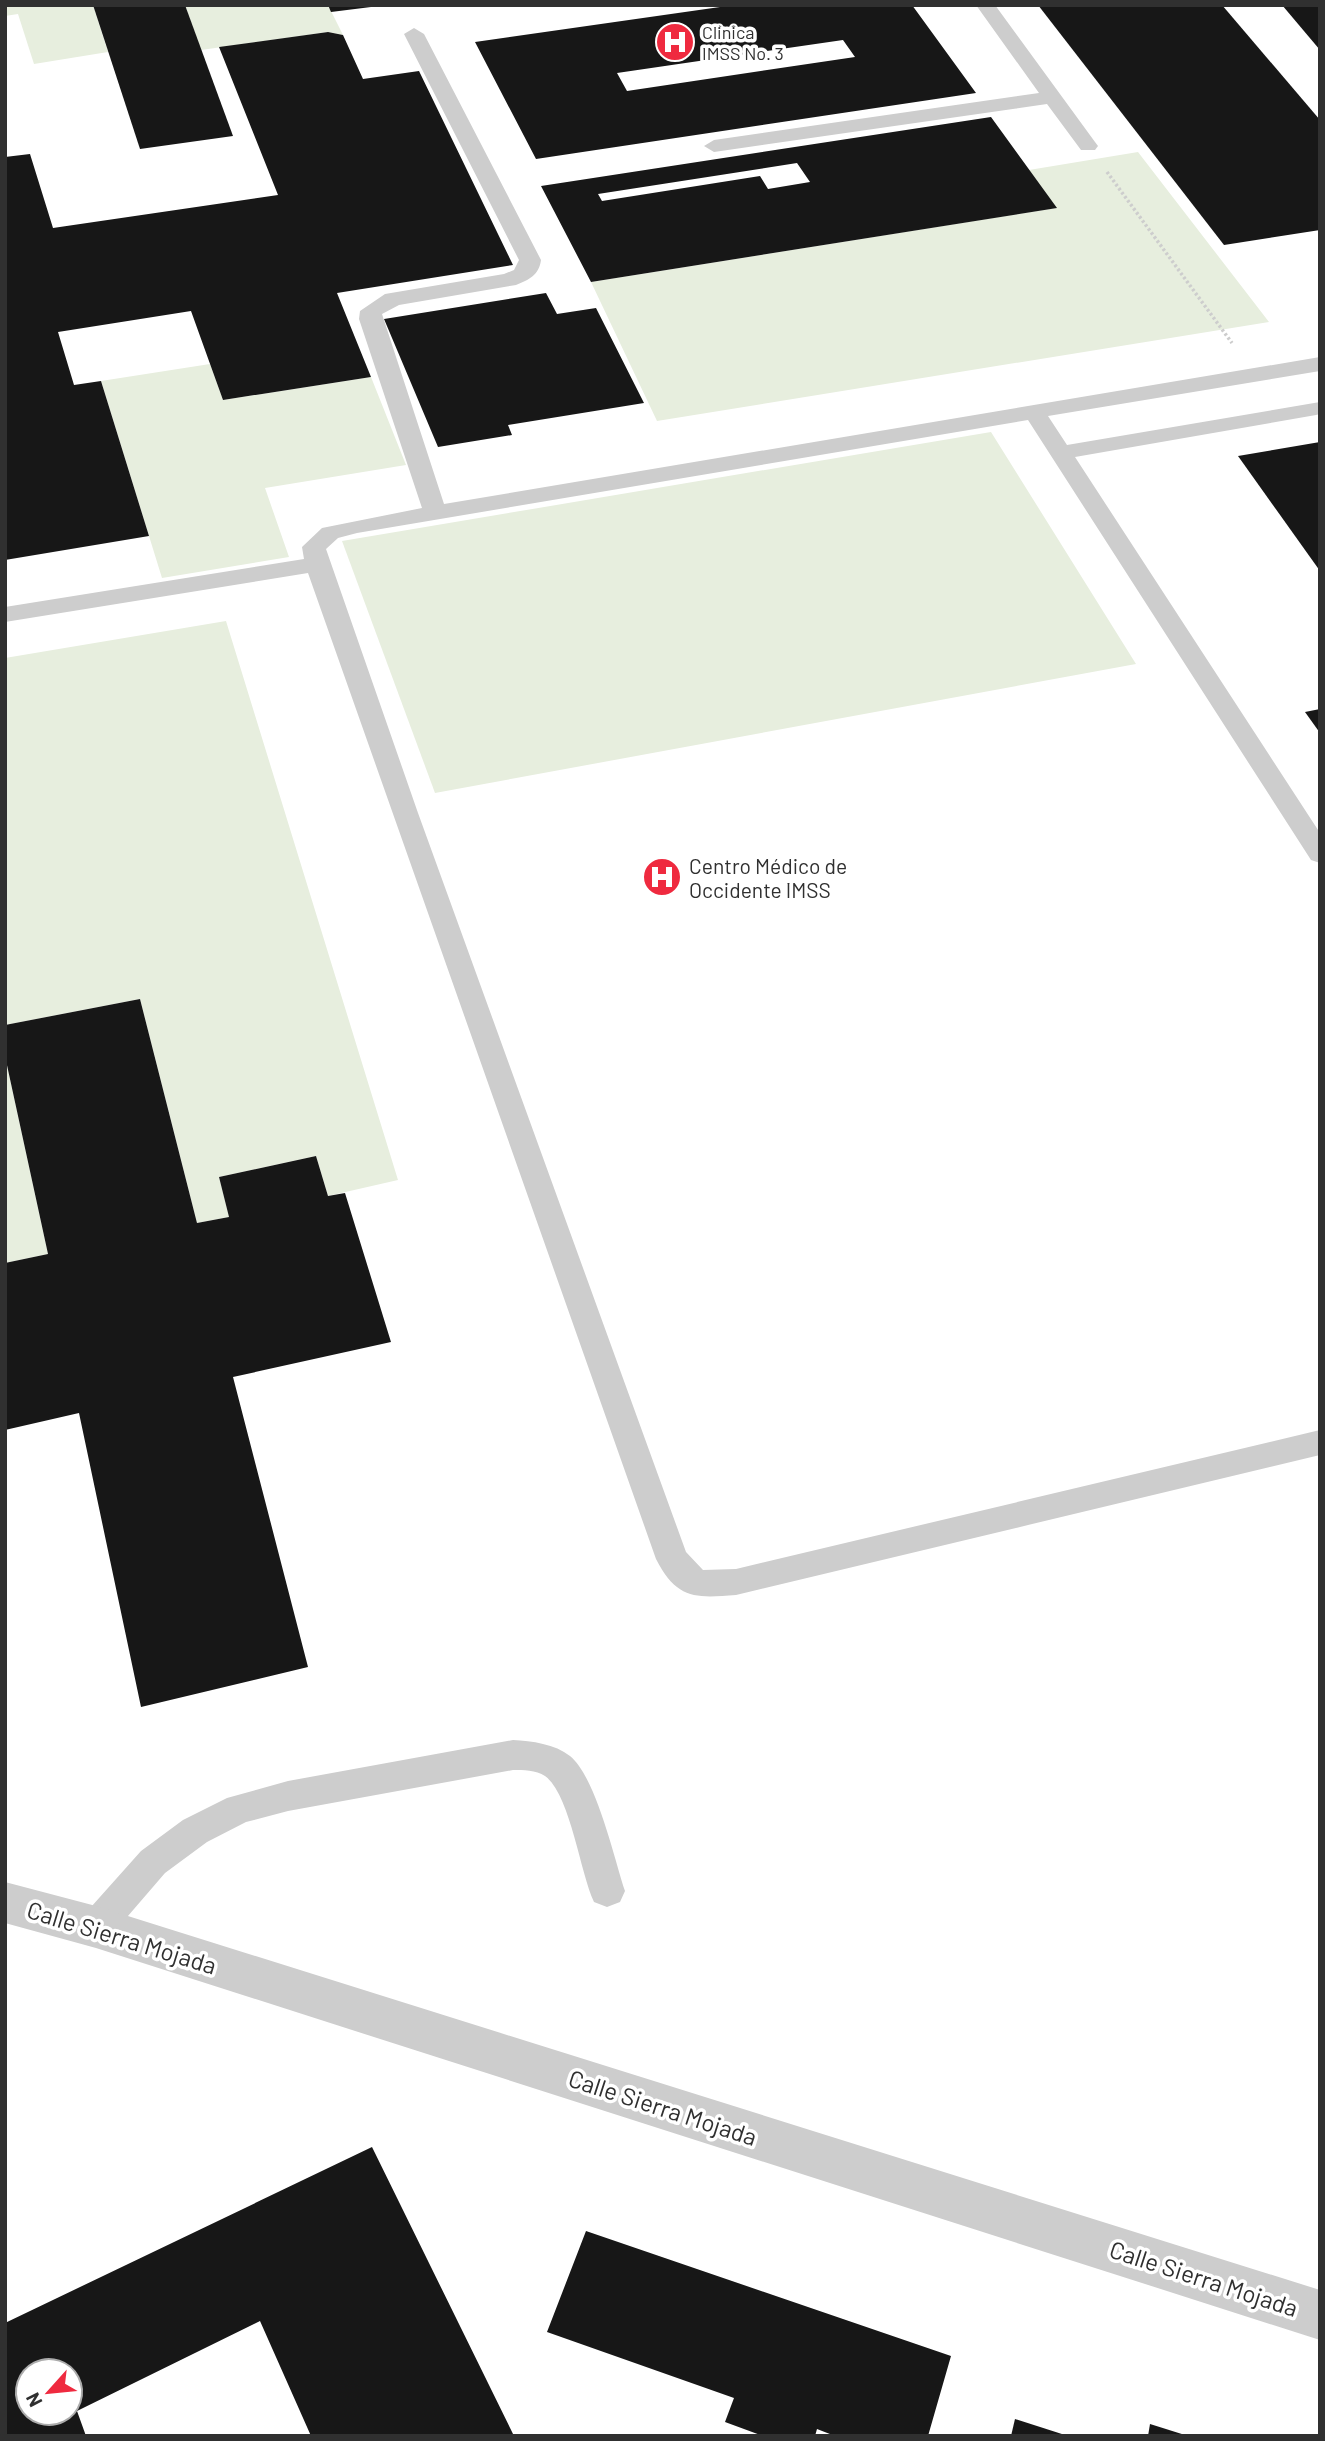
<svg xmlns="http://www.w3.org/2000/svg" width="1325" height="2441" font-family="Barlow,sans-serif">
<rect width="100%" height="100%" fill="#fff"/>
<g fill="#e7eede">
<path d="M5 5H93L108 52 34 64 18 14 5 16Z"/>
<path d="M185 5H328L343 35 328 32 201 50Z"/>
<path d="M1138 152 1269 322 657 421 591 282 1056 208 1029 170Z"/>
<path d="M210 364 223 400 371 377 406 465 265 488 289 557 162 578 101 381Z"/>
<path d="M991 432 1136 664 435 793 342 541Z"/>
<path d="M226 621 398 1180 328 1196 316 1156 219 1177 229 1217 197 1223 140 999 5 1025V658Z"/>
<path d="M5 1056 48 1254 5 1263Z"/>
</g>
<g fill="#171717" fill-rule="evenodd">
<path d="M93 5H185L233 136 140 149Z"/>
<path d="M328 5H371V7L331 12Z"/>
<path d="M734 5H912L976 93 536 159 475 42ZM843 40 855 57 627 91 617 73Z"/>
<path d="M1038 5H1222L1320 120V230L1224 245Z"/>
<path d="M1282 5H1320V50Z"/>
<path d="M328 32 343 35 363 79 419 71 513 265 337 293 371 377 223 400 191 311 58 332 74 385 101 381 149 536 5 560V157L30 154 53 228 278 195 219 47Z"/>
<path d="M991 117 1057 208 591 282 541 186ZM797 163 810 182 768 189 760 176 602 201 598 194Z"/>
<path d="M546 293 557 314 596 308 644 403 508 425 512 435 438 447 384 319Z"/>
<path d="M1320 442V571L1238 456Z"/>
<path d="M1320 709V733L1305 712Z"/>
<path d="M140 999 197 1223 229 1217 219 1177 316 1156 328 1196 345 1193 391 1342 233 1377 308 1667 141 1707 79 1413 5 1430V1263L48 1254 5 1056V1025Z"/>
<path d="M372 2147 514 2436H311L260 2321 77 2411 86 2436H5V2323ZM28 2371H70V2413H28Z"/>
<path d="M586 2231 951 2356 928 2436H835L817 2429 815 2436H763L725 2422 734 2398 547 2332Z"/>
<path d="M1015 2419 1065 2435V2436H1011Z"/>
<path d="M1150 2424 1185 2435V2436H1148Z"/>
</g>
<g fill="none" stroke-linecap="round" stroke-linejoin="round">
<path stroke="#cdcdcd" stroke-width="3.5" stroke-dasharray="2.5 2.5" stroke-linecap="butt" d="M1107 172 1232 343"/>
<g fill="#cdcdcd" fill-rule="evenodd">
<path d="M976 5H995L1095 142 1098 146 1095 150H1081L1047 104 714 152 704 146 714 140 1039 93Z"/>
<path d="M414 28 424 34 541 260C539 275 529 280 516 285L399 305 382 314 444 504 1320 357V371L1048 416 1067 445 1320 402V414L1316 415 1075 457 1320 833V863L1311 860 1028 420 357 533 338 538 326 549 418 813 686 1552 703 1570 736 1569 1320 1430V1455L736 1595C696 1598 677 1600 656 1559L308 573 5 622V607L304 559 302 547 322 528 422 508 359 319 360 311 385 294 504 274 514 270 519 260 404 34Z"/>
<path d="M513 1740C532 1741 555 1744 570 1756 596 1777 614 1858 625 1891L620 1902 607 1907 594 1902C580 1872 570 1794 545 1776 536 1770 523 1770 513 1770L288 1811 246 1822 207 1842 165 1873 109 1938 96 1943 83 1938 78 1927 83 1916 141 1851 183 1820 227 1798 288 1781Z"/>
</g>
<path fill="#cdcdcd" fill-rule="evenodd" d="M5 1882 96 1906 1320 2290V2340L96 1948 5 1923Z"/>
</g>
<defs>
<symbol id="hospital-disc" viewBox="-11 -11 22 22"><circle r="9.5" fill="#ef2a3f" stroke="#fff"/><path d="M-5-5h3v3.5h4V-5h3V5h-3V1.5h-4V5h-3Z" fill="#fff"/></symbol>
</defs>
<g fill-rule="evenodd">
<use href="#hospital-disc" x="653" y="20" width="44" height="44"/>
<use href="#hospital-disc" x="640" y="855" width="44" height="44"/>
</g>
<g text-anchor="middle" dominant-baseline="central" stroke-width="7" stroke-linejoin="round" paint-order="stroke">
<g font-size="18" fill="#303030" stroke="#fff" text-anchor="start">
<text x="702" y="32">Clinica<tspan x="702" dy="21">IMSS No. 3</tspan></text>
</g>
<g font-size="21" fill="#303030" stroke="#fff" text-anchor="start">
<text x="689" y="865">Centro Médico de<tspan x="689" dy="24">Occidente IMSS</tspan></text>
</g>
<g font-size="24" fill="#303030" stroke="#fff">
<text transform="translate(122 1937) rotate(17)">Calle Sierra Mojada</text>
<text transform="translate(663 2107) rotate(18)">Calle Sierra Mojada</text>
<text transform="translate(1204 2278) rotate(18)">Calle Sierra Mojada</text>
</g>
</g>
<rect width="1325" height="2441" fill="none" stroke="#303030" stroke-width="14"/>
<g transform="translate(49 2392) rotate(243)"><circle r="33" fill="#ffffff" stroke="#acacac" stroke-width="2"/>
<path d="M0-5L12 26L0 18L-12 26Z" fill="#ef2a3f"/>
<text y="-10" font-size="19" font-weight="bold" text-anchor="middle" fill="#303030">N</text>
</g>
</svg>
